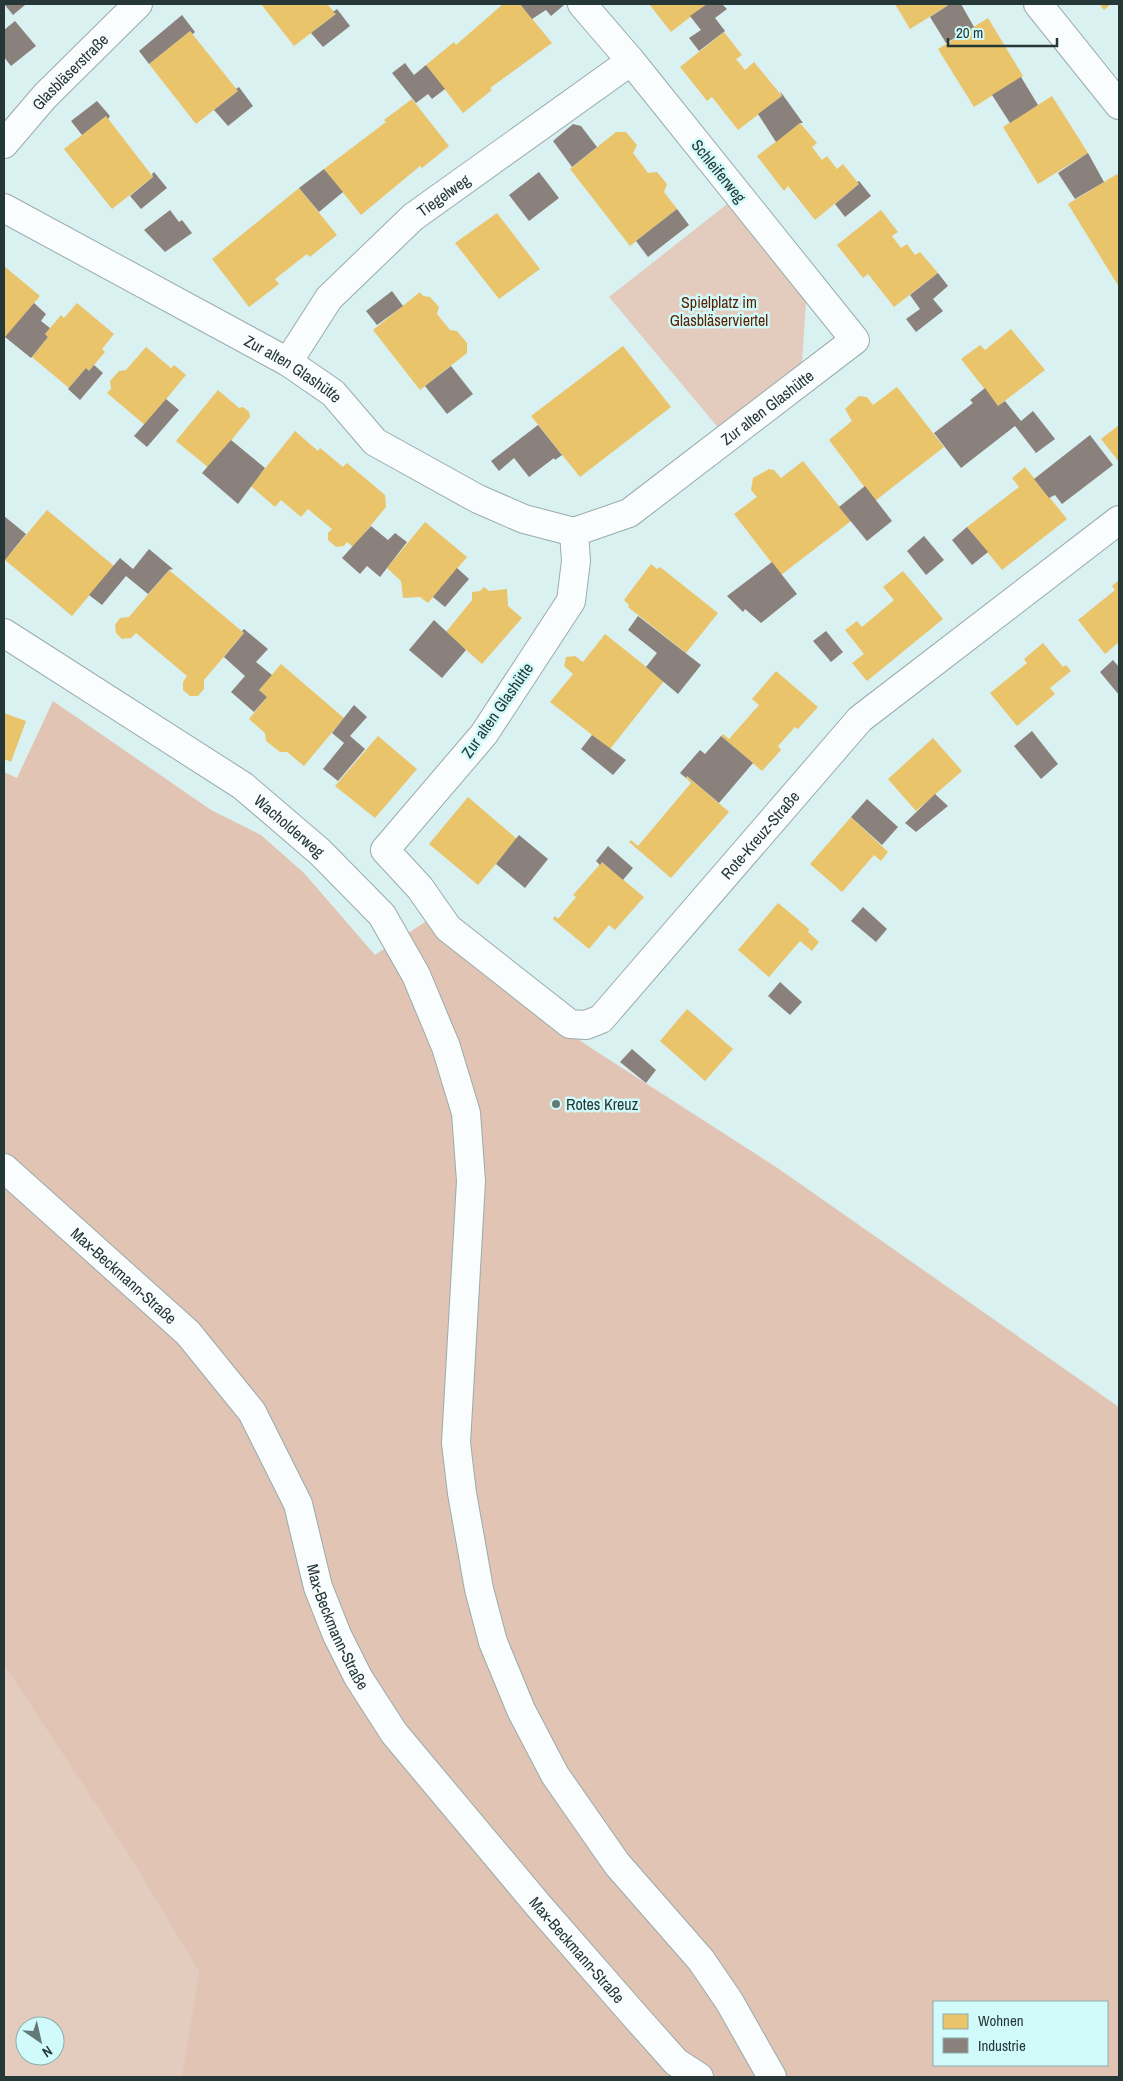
<svg xmlns="http://www.w3.org/2000/svg" width="1123" height="2081" font-family="'Archivo Narrow',sans-serif">
<rect width="100%" height="100%" fill="#daf1f1"/>
<g fill="#e3ccbe" fill-rule="evenodd">
<path d="M731 201 806 301 802 363 720 430 609 297Z"/>
<path d="M4 1666 127 1852 199 1972 183 2077H4ZM25 2026H55V2056H25Z"/>
</g>
<path fill="#e1c4b3" fill-rule="evenodd" d="M53 701 211 810 261 835 304 873 375 955 431 918 479 971 591 1048 779 1169 1119 1407V2077H182L199 1972 127 1852 4 1666V772L17 778ZM934 2002H1107V2065H934Z"/>
<g fill="#e9c46a">
<path d="M261 4H327L336 14 294 46Z"/>
<path d="M503 4H520L552 43 490 88 492 90 463 113 426 65 454 42 456 45Z"/>
<path d="M649 4H707L671 32Z"/>
<path d="M895 4H950L910 29Z"/>
<path d="M1099 4H1111L1104 10Z"/>
<path d="M988 18 1023 76 974 107 938 49Z"/>
<path d="M190 31 238 91 196 124 149 64Z"/>
<path d="M724 32 742 55 736 59 745 70 754 62 782 96 738 130 712 97 707 101 680 67Z"/>
<path d="M1052 96 1088 153 1038 184 1003 127Z"/>
<path d="M412 99 449 146 422 168 420 166 361 215 324 169 386 122 384 120Z"/>
<path d="M106 116 153 177 112 209 64 149Z"/>
<path d="M800 123 817 143 812 147 822 160 827 156 837 169 843 164 859 184 815 220 788 186 784 191 757 156Z"/>
<path d="M616 132H626L637 145 633 153 648 173 657 172 667 184 664 192 677 209 630 246 570 169Z"/>
<path d="M1117 174 1119 178V287L1068 204Z"/>
<path d="M299 188 337 235 310 257 307 254 275 279 279 284 249 307 212 259Z"/>
<path d="M881 210 898 232 892 236 901 248 907 244 915 255 920 252 938 273 894 307 868 274 863 278 837 245Z"/>
<path d="M497 213 540 269 499 299 455 243Z"/>
<path d="M4 266 40 296 4 339Z"/>
<path d="M420 292 423 296 430 297 439 307 437 314 450 330 457 331 467 343V353L420 390 373 330Z"/>
<path d="M77 303 114 334 102 349 105 352 94 365 89 371 86 368 69 388 32 357 48 337 45 334 61 315 64 318Z"/>
<path d="M1011 329 1045 370 998 406 961 359 980 345 985 350Z"/>
<path d="M623 346 671 407 580 477 531 416Z"/>
<path d="M146 347 171 368 174 365 186 375 145 425 107 393 111 389 110 381 119 371 126 370Z"/>
<path d="M897 387 944 447 875 501 829 440 852 421 845 409 859 396 867 397 873 405Z"/>
<path d="M218 390 239 408 243 407 249 412 250 417 209 468 176 441Z"/>
<path d="M1119 425V462L1101 439Z"/>
<path d="M295 431 318 451 320 448 343 467 347 463 385 495 386 507 353 547 347 542 344 546 336 547 328 540V533L332 529 308 509 301 517 281 500 275 507 251 486Z"/>
<path d="M803 461 851 521 781 575 734 514 757 497 751 490 753 478 769 469 774 470 781 478Z"/>
<path d="M1025 467 1067 519 1002 570 967 527 1019 487 1012 478Z"/>
<path d="M47 510 114 566 72 616 5 560Z"/>
<path d="M425 522 467 557 428 603 420 597 403 598 401 581 387 568Z"/>
<path d="M651 564 657 569 660 567 718 613 686 653 628 607 629 605 624 600Z"/>
<path d="M169 570 244 633 204 680V689L198 696H190L183 690V682L187 676 136 633 131 638 122 639 116 633 115 625 120 618 129 617Z"/>
<path d="M903 571 943 619 867 681 852 663 864 654 845 630 857 621 862 627 894 600 883 587Z"/>
<path d="M1119 580V642L1105 654 1078 620 1115 590 1112 586Z"/>
<path d="M484 587 489 591 507 589 508 606 522 618 482 664 446 632 472 600V592L480 591Z"/>
<path d="M605 634 664 681 610 749 550 702 573 674 564 666 566 657 575 656 583 662Z"/>
<path d="M1043 643 1063 667 1066 665 1071 671 1050 688 1055 694 1017 726 990 693 1027 663 1024 659Z"/>
<path d="M281 664 344 718 304 766 287 752H280L266 741 265 733 249 719 267 697 259 690Z"/>
<path d="M776 671 818 707 798 729 795 727 778 746 781 750 762 771 721 736 723 734 729 739 759 705 752 699Z"/>
<path d="M4 713 26 721 11 762 4 759Z"/>
<path d="M378 736 417 769 375 818 335 786Z"/>
<path d="M933 738 962 771 916 811 888 779Z"/>
<path d="M687 776 729 812 671 878 629 842 631 840 638 846 691 783 686 778Z"/>
<path d="M468 797 517 839 478 885 429 844Z"/>
<path d="M851 817 888 852 881 861 874 855 842 892 810 864Z"/>
<path d="M602 862 644 897 615 930 609 925 589 949 553 919 555 916 558 919 576 897 573 895Z"/>
<path d="M778 903 809 929 808 932 819 942 812 951 800 941 769 977 738 950Z"/>
<path d="M687 1009 733 1049 705 1081 660 1041Z"/>
</g>
<g fill="#8a817c">
<path d="M4 4H24L25 5 13 15Z"/>
<path d="M520 4H563L564 5 551 16 546 10 532 19Z"/>
<path d="M707 4H722L727 9 715 18 725 31 699 51 689 38 701 30 690 16Z"/>
<path d="M950 4H961L974 27 946 43 930 17Z"/>
<path d="M337 9 350 26 323 47 311 33 336 14 333 12Z"/>
<path d="M182 15 195 32 193 34 190 31 149 64 139 51Z"/>
<path d="M15 21 36 46 11 66 4 57V30Z"/>
<path d="M405 63 414 75 426 65 445 89 432 99 428 94 416 103 392 73Z"/>
<path d="M1021 77 1038 105 1010 123 992 95Z"/>
<path d="M239 87 253 106 228 126 214 110 238 91 236 89Z"/>
<path d="M780 91 803 123H800L776 142 758 114 782 96Z"/>
<path d="M97 101 110 116 108 119 106 116 82 135 71 121Z"/>
<path d="M573 124 581 126 597 147 572 167 553 141Z"/>
<path d="M1088 153 1104 182 1075 199 1058 173Z"/>
<path d="M324 169 343 192 319 212 299 188Z"/>
<path d="M154 172 167 188 141 209 130 196 153 177 152 174Z"/>
<path d="M539 172 559 198 529 221 509 195Z"/>
<path d="M859 181 871 196 845 217 835 204 859 184 857 182Z"/>
<path d="M677 209 689 225 648 257 636 241Z"/>
<path d="M170 210 179 222 182 220 192 233 165 252 144 230Z"/>
<path d="M938 273 948 286 933 299 943 311 916 332 906 319 920 309 910 295Z"/>
<path d="M392 291 403 306 377 325 366 311Z"/>
<path d="M34 303 46 314 41 321 50 328 45 334 48 337 31 358 5 337Z"/>
<path d="M94 365 103 373 80 400 68 389 86 368 89 371Z"/>
<path d="M451 366 473 394 447 414 425 386Z"/>
<path d="M985 388 998 406 1005 401 1021 421 1033 411 1055 439 1036 453 1015 426 961 468 934 433 973 403 970 400Z"/>
<path d="M166 399 179 410 147 447 134 436Z"/>
<path d="M538 425 562 455 555 460 554 458 529 477 514 458 499 471 491 461Z"/>
<path d="M1090 435 1113 465 1062 504 1055 495 1049 498 1034 479Z"/>
<path d="M231 440 265 468 238 504 202 473Z"/>
<path d="M865 486 892 521 867 541 839 507Z"/>
<path d="M4 516 26 534 5 560 4 559Z"/>
<path d="M371 526 388 540 395 533 407 542 380 577 367 566 360 574 342 558Z"/>
<path d="M967 527 988 552 972 565 952 540Z"/>
<path d="M924 536 944 560 926 575 907 551Z"/>
<path d="M149 549 173 569 169 570 148 594 126 576 102 605 89 595 120 558 133 569Z"/>
<path d="M772 562 797 594 761 623 745 609 743 612 727 596Z"/>
<path d="M457 568 469 579 445 607 433 597Z"/>
<path d="M638 616 701 665 678 694 646 667 657 653 628 630Z"/>
<path d="M434 620 466 650 442 678 409 650Z"/>
<path d="M244 629 268 649 256 662 272 675 259 690 267 697 254 712 231 692 245 676 224 657 244 633 242 631Z"/>
<path d="M826 631 843 652 831 662 813 641Z"/>
<path d="M1113 660 1119 667V695L1100 672Z"/>
<path d="M354 705 367 717 350 736 365 749 338 781 323 769 344 743 332 733Z"/>
<path d="M1032 731 1058 764 1041 779 1014 746Z"/>
<path d="M592 735 626 760 613 775 581 749Z"/>
<path d="M721 736 753 763 719 803 687 776 686 778 680 773 700 750 705 754Z"/>
<path d="M935 794 948 806 916 832 905 823Z"/>
<path d="M867 799 898 827 882 845 851 817Z"/>
<path d="M519 835 548 859 525 888 496 864Z"/>
<path d="M608 846 633 868 623 880 602 862 600 865 596 861Z"/>
<path d="M863 907 887 929 876 942 851 921Z"/>
<path d="M780 982 802 1002 790 1015 768 996Z"/>
<path d="M632 1049 656 1070 646 1083 620 1062Z"/>
</g>
<g fill="none" stroke-linecap="round" stroke-linejoin="round">
<defs>
<g id="street">
<path d="M1038 4 1119 105"/>
<path id="s1" d="M4 144 45 96 138 4"/>
<path id="s2" d="M4 208 288 362 333 393 375 442 478 499 524 519 574 532 629 513 855 340 631 61 582 4"/>
<path id="s3" d="M288 362 329 298 413 217 631 61"/>
<path id="s4" d="M574 532 576 561 571 601 484 734 385 850 420 888 448 928 570 1024 586 1025 601 1019 860 719 1119 520"/>
<path id="s5" d="M4 1168 188 1333 252 1412 298 1504 318 1587 337 1635 358 1677 394 1733 538 1905 635 2016 676 2062 699 2077"/>
</g>
<g id="secondary">
<path id="s6" d="M4 633 243 786 320 852 382 915 416 975 446 1047 466 1113 471 1181 456 1443 462 1493 479 1589 493 1642 521 1710 555 1775 617 1864 701 1960 729 2001 772 2077"/>
</g>
</defs>
<use href="#street" stroke="#9aabab" stroke-width="30"/>
<use href="#secondary" stroke="#9aabab" stroke-width="30"/>
<use href="#street" stroke="#f9fdfd" stroke-width="28"/>
<use href="#secondary" stroke="#f9fdfd" stroke-width="28"/>
</g>
<circle fill="#657878" stroke="#d0fbfa" stroke-width="2" cx="556" cy="1104" r="5"/>
<g text-anchor="middle" dominant-baseline="central" stroke-width="5" stroke-linejoin="round" paint-order="stroke">
<g font-size="16" fill="#263737" stroke="#d0fbfa">
<text stroke="none"><textPath href="#s1" startOffset="98">Glasbläserstraße</textPath></text>
<text transform="translate(719 171) rotate(51)">Schleiferweg</text>
<text stroke="none"><textPath href="#s3" startOffset="230">Tiegelweg</textPath></text>
<text stroke="none"><textPath href="#s2" startOffset="331">Zur alten Glashütte</textPath></text>
<text stroke="none"><textPath href="#s2" startOffset="894">Zur alten Glashütte</textPath></text>
<text transform="translate(497 710) rotate(-55)">Zur alten Glashütte</text>
<text stroke="none"><textPath href="#s6" startOffset="345">Wacholderweg</textPath></text>
<text stroke="none"><textPath href="#s4" startOffset="912">Rote-Kreuz-Straße</textPath></text>
<text stroke="none"><textPath href="#s5" startOffset="161">Max-Beckmann-Straße</textPath></text>
<text stroke="none"><textPath href="#s5" startOffset="581">Max-Beckmann-Straße</textPath></text>
<text stroke="none"><textPath href="#s5" startOffset="986">Max-Beckmann-Straße</textPath></text>
</g>
<g font-size="16" fill="#5e1f00" stroke="#d0fbfa">
<text x="719" y="302">Spielplatz im<tspan x="719" dy="18">Glasbläserviertel</tspan></text>
</g>
<g font-size="16" fill="#263737" stroke="#d0fbfa" text-anchor="start">
<text x="566" y="1104">Rotes Kreuz</text>
</g>
</g>
<rect width="1123" height="2081" fill="none" stroke="#263737" stroke-width="10"/>
<rect x="933" y="2001" width="175" height="65" fill="#d0fbfa" stroke="#8cadac"/>
<rect x="943" y="2014" width="25" height="15" fill="#e9c46a" stroke="#8cadac"/>
<text x="978" y="2026" font-size="15" fill="#263737">Wohnen</text>
<rect x="943" y="2038" width="25" height="15" fill="#8a817c" stroke="#8cadac"/>
<text x="978" y="2051" font-size="15" fill="#263737">Industrie</text>
<g transform="translate(40 2041) rotate(146)"><circle r="24" fill="#d0fbfa" stroke="#8cadac"/>
<path d="M0-4L9 19L0 12L-9 19Z" fill="#657878"/>
<text y="-8" font-size="14" font-weight="bold" text-anchor="middle" fill="#263737">N</text>
</g>
<path d="M948 38v8h109v-8" fill="none" stroke="#263737" stroke-width="2.5"/>
<text x="956" y="38" font-size="15" fill="#263737" stroke="#d0fbfa" stroke-width="4" paint-order="stroke">20 m</text>
</svg>
